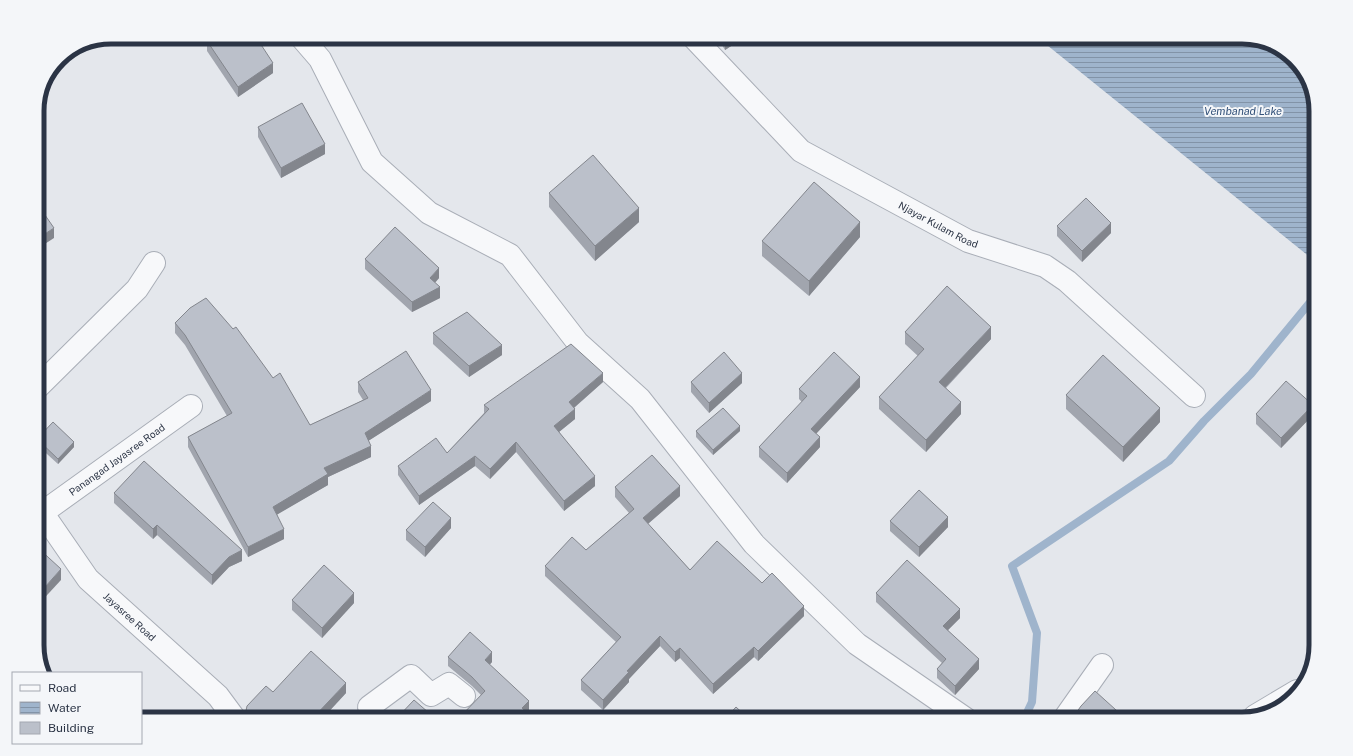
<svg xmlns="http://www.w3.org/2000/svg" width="1353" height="756" font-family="'Public Sans',sans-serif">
<defs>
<pattern id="water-rules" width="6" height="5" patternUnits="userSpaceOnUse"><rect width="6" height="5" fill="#9fb4cc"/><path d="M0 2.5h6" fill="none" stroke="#8293a7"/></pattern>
</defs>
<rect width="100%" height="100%" fill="#e4e7ec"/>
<path fill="url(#water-rules)" d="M1037 37H1242L1279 47 1306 74 1316 106V262Z"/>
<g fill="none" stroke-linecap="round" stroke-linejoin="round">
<path stroke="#9fb4cc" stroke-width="8" d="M1024 719 1032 702 1037 633 1012 566 1169 461 1204 421 1251 374 1316 295"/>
<defs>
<g id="street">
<path d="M301 37 320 59 372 162 429 213 510 255 578 343 640 399 754 544 857 644 966 719"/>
<path id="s1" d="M693 37 801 151 968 241 1045 266 1067 281 1194 396"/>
<path d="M37 388 137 289 154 263"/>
<path id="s2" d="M37 505 88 579 218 696 235 719"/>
<path id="s3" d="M42 513 191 406"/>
<path d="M1255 716 1297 691"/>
<path d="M374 719 375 718 369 707 411 676 431 695 449 684 464 696"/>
<path d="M1064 719 1102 665"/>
</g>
</defs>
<use href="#street" stroke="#a9aeb7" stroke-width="24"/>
<use href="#street" stroke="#f7f8fa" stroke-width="22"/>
</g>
<g fill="#a1a5ae">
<path d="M717 37H745L725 50Z"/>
<path d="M207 41 273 73 238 97 207 51Z"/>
<path d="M258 127 325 154 281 178 258 137Z"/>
<path d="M549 193 639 222 595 261 549 207Z"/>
<path d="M1057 226 1111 233 1082 262 1057 236Z"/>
<path d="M860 237 809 296 762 256V241Z"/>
<path d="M365 259 439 278 435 283 440 298 412 312 365 269Z"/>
<path d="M175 323 273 378 310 425 363 400 358 392V382L431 401 368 441 371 457 328 477V485L277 514 284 539 248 557 188 447V437L227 416 185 345 175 333Z"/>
<path d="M905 332 991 339 946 388 961 414 926 452 879 409V397L918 356 905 344Z"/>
<path d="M433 333 502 355 469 377 433 344Z"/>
<path d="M603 382 574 408 575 419 559 432 595 486 564 511 516 452 490 479 475 466 419 505 398 475V466L447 453 484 413V405Z"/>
<path d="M691 382 742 383 709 413 691 392Z"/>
<path d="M860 387 816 434 820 447 787 483 759 457V447L802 402 799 399V389Z"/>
<path d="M1066 395 1160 422 1123 462 1066 409Z"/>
<path d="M1256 414 1313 415 1281 448 1256 424Z"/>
<path d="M696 431H740L713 455 696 437Z"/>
<path d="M37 439 74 447 58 464 37 445Z"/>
<path d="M615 487 680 496 648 524 690 570 762 583 804 616 758 661 754 657 713 694 680 658 675 662 660 646 629 679V682L603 710 581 690V680L616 642 545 576V566L586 550 629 513 615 497Z"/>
<path d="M114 493 242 561 229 567 212 585 157 535 153 539 114 503Z"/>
<path d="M890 521 948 527 919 557 890 531Z"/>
<path d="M451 528 425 557 406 540V530Z"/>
<path d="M876 593 960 618 948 630 979 669 955 695 937 678V669L942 663 876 602Z"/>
<path d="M292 600 354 603 322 638 292 610Z"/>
<path d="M448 657 492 662 489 665 529 710 481 695 472 686 448 666Z"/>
<path d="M273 692 346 693 322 719H245V715Z"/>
</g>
<g fill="#83868d">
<path d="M729 37H745L725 50V39Z"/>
<path d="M89 41 73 53V49L83 43Z"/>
<path d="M273 63V73L238 97V87Z"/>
<path d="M325 144V154L281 178V168Z"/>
<path d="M639 208V222L595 261V246Z"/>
<path d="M860 222V237L809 296V281Z"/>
<path d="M1111 223V233L1082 262V251Z"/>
<path d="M54 228V238L37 249V239Z"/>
<path d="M439 268V278L430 288V278Z"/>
<path d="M440 287V298L412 312V302Z"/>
<path d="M991 327V339L939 394V382Z"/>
<path d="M502 345V355L469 377V366Z"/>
<path d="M603 373V382L569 412V402Z"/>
<path d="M742 373V383L709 413V403Z"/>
<path d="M860 377V387L811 439V429Z"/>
<path d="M431 390V401L365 443V433Z"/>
<path d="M961 402V414L926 452V440Z"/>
<path d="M1313 405V415L1281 448V438Z"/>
<path d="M1160 408V422L1123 462V447Z"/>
<path d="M575 409V419L554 436V426Z"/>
<path d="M740 426V431L713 455V450Z"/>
<path d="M820 437V447L787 483V473Z"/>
<path d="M74 442V447L58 464V459Z"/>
<path d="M516 442V452L490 479V469Z"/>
<path d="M371 446V457L328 477V485L273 517V507L324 468Z"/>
<path d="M475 456V466L419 505V496Z"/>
<path d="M595 476V486L564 511V501Z"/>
<path d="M680 486V496L643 528V518Z"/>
<path d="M948 517V527L919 557V547Z"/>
<path d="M451 518V528L425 557V547Z"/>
<path d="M157 525V535L153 539V529Z"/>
<path d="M284 529V539L248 557V547Z"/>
<path d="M242 550V561L229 567 212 585V575L229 557Z"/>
<path d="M61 569V580L37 606V596Z"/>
<path d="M354 593V603L322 638V628Z"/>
<path d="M804 606V616L758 661V651Z"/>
<path d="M960 609V618L943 635V626Z"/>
<path d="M660 636V646L629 679V682L603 710V700L627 671Z"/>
<path d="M754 647V657L713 694V684Z"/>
<path d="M680 648V658L675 662V652Z"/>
<path d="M492 652V662L485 670V660Z"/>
<path d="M979 659V669L955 695V686Z"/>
<path d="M346 683V693L322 719H312Z"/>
<path d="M529 701V710L522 717V708Z"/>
</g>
<g fill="#bbc0ca" stroke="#83868d">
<path d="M213 37H256L273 63 238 87 207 41Z"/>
<path d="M724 37H729L725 39Z"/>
<path d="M302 103 325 144 281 168 258 127Z"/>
<path d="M593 155 639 208 595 246 549 193Z"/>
<path d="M814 182 860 222 809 281 762 241Z"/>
<path d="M1086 198 1111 223 1082 251 1057 226Z"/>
<path d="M38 205 54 228 37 239V206Z"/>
<path d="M395 227 439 268 430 278 440 287 412 302 365 259Z"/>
<path d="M947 286 991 327 939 382 961 402 926 440 879 397 924 349 905 332Z"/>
<path d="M206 298 233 329 236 327 273 378 280 373 310 425 368 398 358 382 406 351 431 390 365 433 371 446 324 468 328 474 273 507 284 529 248 547 188 437 232 413 185 335 175 323 190 308Z"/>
<path d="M467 312 502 345 469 366 433 333Z"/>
<path d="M571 344 603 373 569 402 575 409 554 426 595 476 564 501 516 442 490 469 475 456 419 496 398 466 436 438 447 453 489 409 484 405Z"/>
<path d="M724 352 742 373 709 403 691 382Z"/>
<path d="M834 352 860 377 811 429 820 437 787 473 759 447 807 396 799 389Z"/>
<path d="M1103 355 1160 408 1123 447 1066 395Z"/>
<path d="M1286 381 1313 405 1281 438 1256 414Z"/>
<path d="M723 408 740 426 713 450 696 431Z"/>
<path d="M53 422 74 442 58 459 37 439Z"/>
<path d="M652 455 680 486 643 518 690 570 717 541 762 583 772 573 804 606 758 651 754 647 713 684 680 648 675 652 660 636 627 671 629 672 603 700 581 680 621 637 545 566 572 537 586 550 634 509 615 487Z"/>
<path d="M144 461 242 550 229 557 212 575 157 525 153 529 114 493Z"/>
<path d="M919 490 948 517 919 547 890 521Z"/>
<path d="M433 502 451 518 425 547 406 530Z"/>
<path d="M37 547 61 569 37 596Z"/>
<path d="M907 560 960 609 943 626 979 659 955 686 937 669 946 659 876 593Z"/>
<path d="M324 565 354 593 322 628 292 600Z"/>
<path d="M470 632 492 652 485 660 529 701 522 708 534 719H458L485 691 472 677 448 657Z"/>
<path d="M311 651 346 683 312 719H249L245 715 247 706 266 686 273 692Z"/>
<path d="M1095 691 1126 719H1070L1074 716 1081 706Z"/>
<path d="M414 700 436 719H396Z"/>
<path d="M736 707 749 719H725Z"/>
</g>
<g text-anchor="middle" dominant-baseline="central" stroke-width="4" stroke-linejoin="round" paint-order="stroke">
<g font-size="10" fill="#2b3445" stroke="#f4f6f9">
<text stroke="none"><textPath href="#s1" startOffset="313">Njayar Kulam Road</textPath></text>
<text stroke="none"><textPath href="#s3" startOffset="92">Panangad Jayasree Road</textPath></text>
<text stroke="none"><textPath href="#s2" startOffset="146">Jayasree Road</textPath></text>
</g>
<g font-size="11" font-style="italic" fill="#34527a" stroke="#f4f6f9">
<text x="1243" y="111">Vembanad Lake</text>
</g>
</g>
<path d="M0 0H1353V756H0ZM111 44H1242A67 67 0 0 1 1309 111V645A67 67 0 0 1 1242 712H111A67 67 0 0 1 44 645V111A67 67 0 0 1 111 44Z" fill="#f4f6f9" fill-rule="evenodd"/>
<path fill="none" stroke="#2b3445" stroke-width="5" d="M111 44H1242A67 67 0 0 1 1309 111V645A67 67 0 0 1 1242 712H111A67 67 0 0 1 44 645V111A67 67 0 0 1 111 44Z"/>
<rect x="12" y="672" width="130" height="72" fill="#f4f6f9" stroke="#a4a8b1"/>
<rect x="20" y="685" width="20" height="6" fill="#f7f8fa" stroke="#a4a8b1"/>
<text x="48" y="692" font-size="12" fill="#2b3445">Road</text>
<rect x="20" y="702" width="20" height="12" fill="url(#water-rules)" stroke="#a4a8b1"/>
<text x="48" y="712" font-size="12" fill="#2b3445">Water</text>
<rect x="20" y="722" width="20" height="12" fill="#bbc0ca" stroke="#a4a8b1"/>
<text x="48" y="732" font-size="12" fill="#2b3445">Building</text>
</svg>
